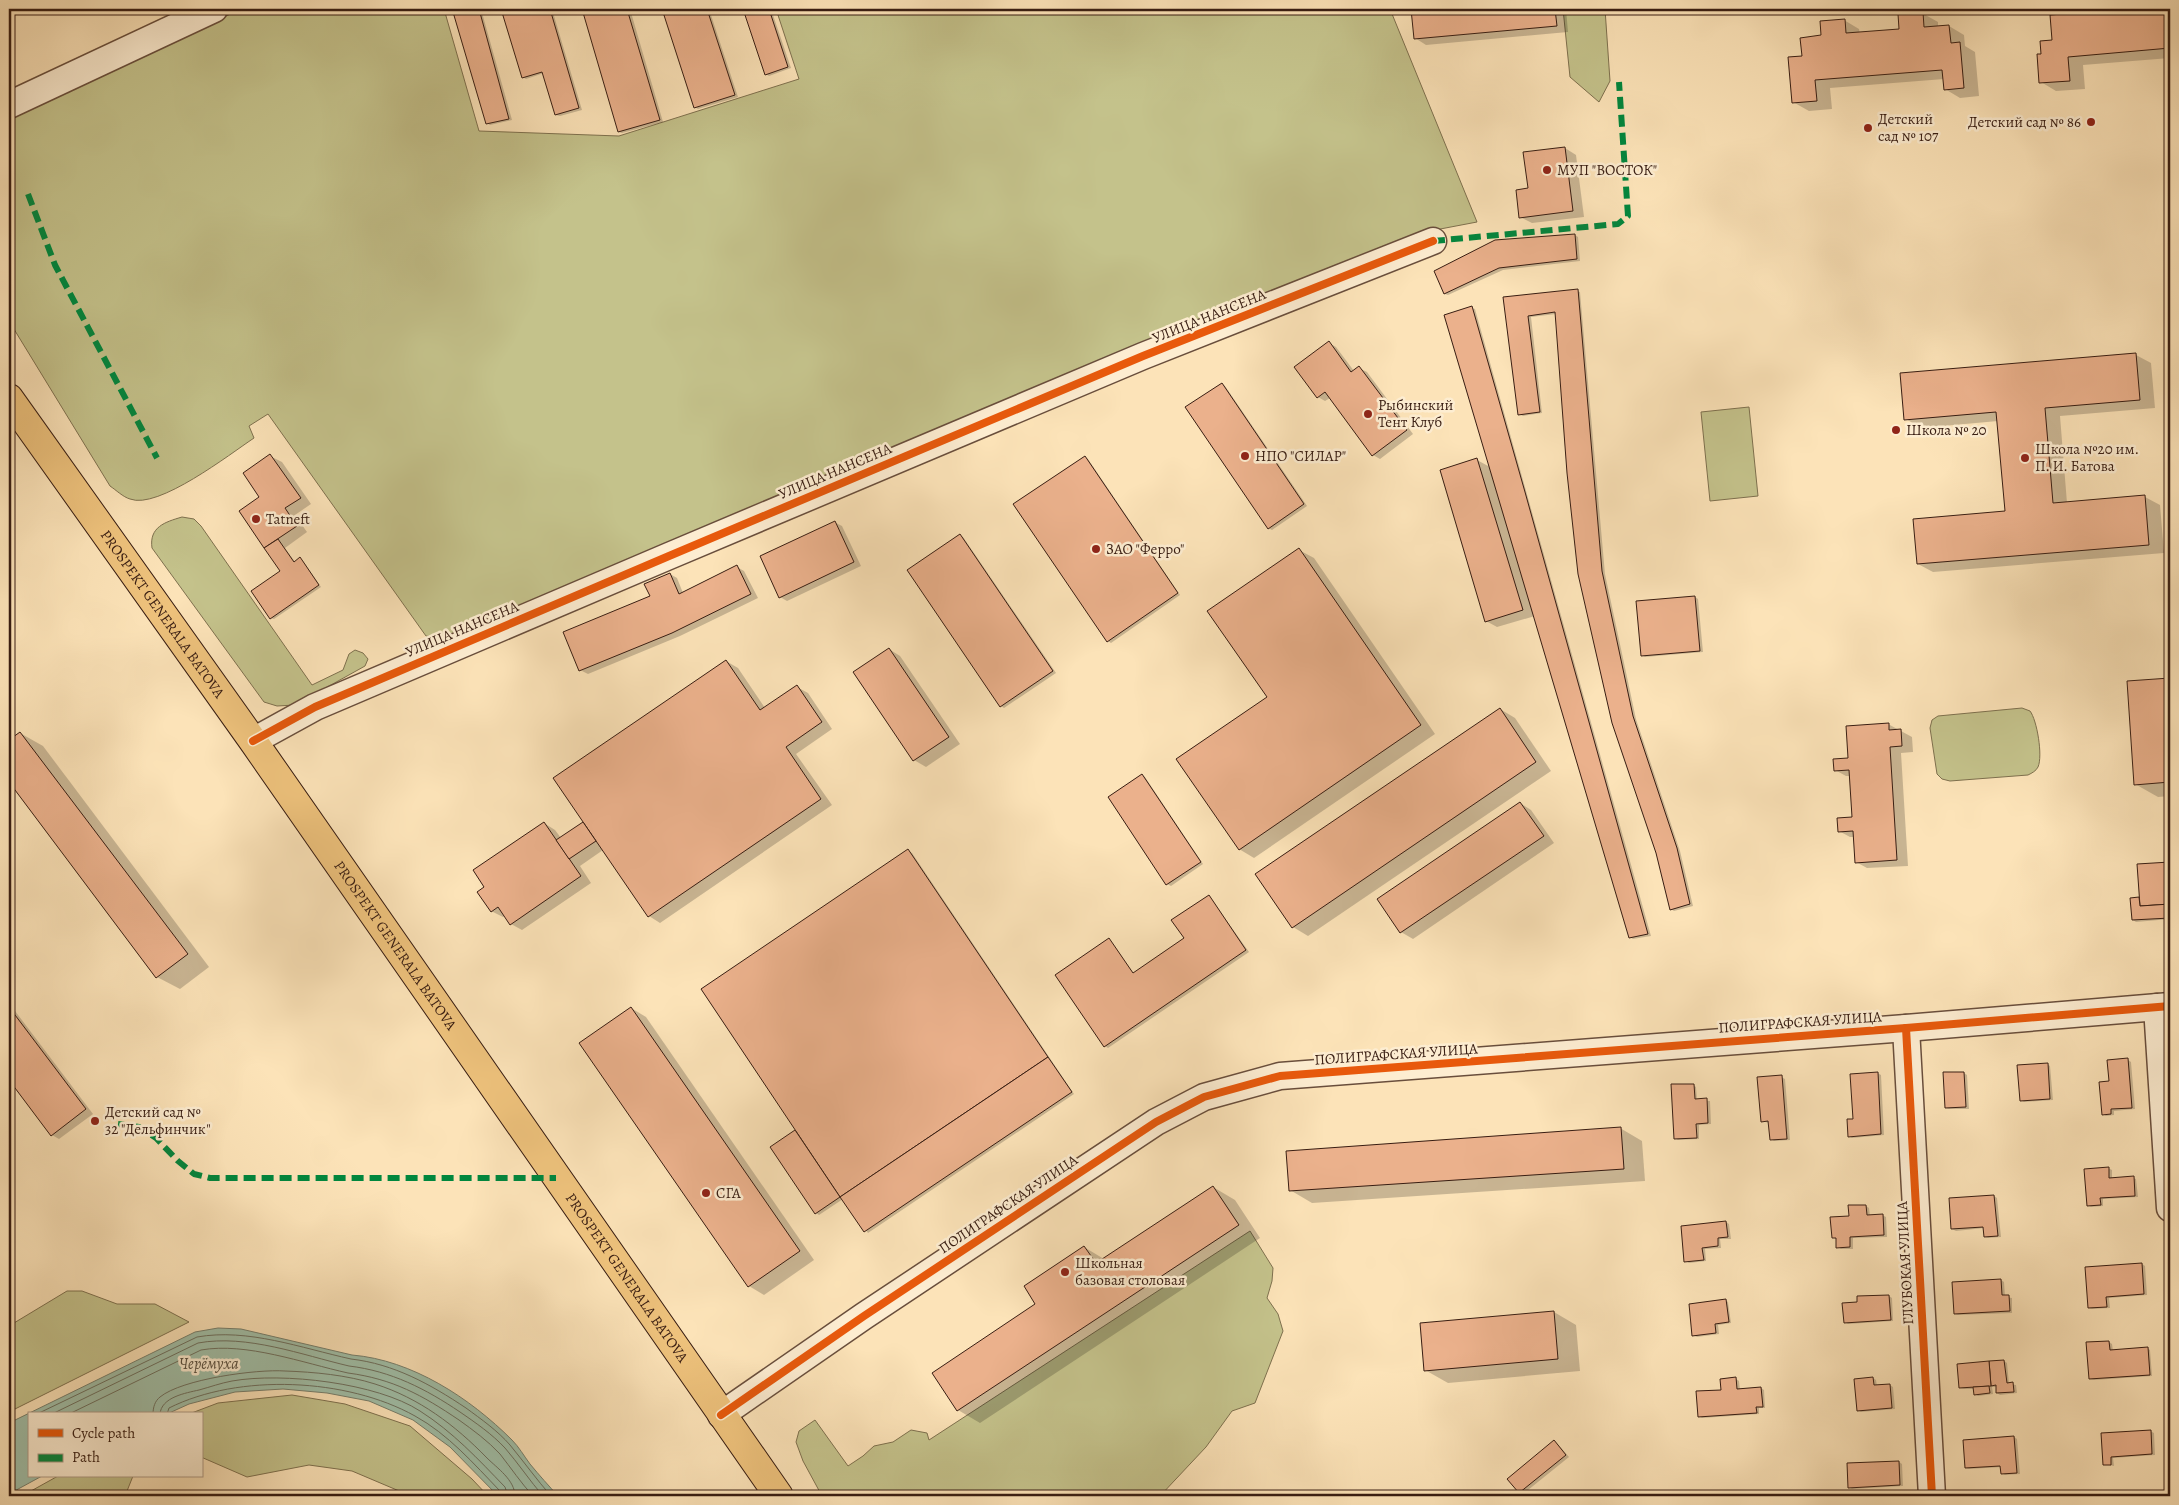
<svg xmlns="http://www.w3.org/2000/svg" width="2179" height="1505" font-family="Alegreya,serif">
<rect width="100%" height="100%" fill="#fce3b8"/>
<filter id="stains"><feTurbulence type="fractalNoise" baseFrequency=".004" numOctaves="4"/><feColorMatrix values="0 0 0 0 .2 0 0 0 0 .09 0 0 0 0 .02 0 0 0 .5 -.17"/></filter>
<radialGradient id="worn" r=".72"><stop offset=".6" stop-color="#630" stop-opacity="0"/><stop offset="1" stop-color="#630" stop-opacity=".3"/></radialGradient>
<g fill="#c4c28b" stroke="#7e704e">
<path d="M241 9H444L479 131 619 136 799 79 776 9H1390L1477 222 1435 230 453 637 441 639 426 636 268 414 249 426 254 438C230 454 158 510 130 499 123 497 116 490 110 486L9 321V120Z"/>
<path d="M1563 9H1605L1610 81 1599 102 1570 77Z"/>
<path d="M1749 407 1758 496 1710 501 1701 412Z"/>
<path d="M182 517 194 519 201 526 312 685 343 670 349 654 355 650 363 653 368 659 365 666 295 705 277 706 264 702 152 548C149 527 165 522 182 517Z"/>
<path d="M2022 708 2030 711C2037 720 2043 756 2038 767 2036 771 2032 773 2028 775L1950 781 1942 779 1937 774 1930 728 1932 720 1938 716Z"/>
<path d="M1250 1231 1273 1268 1272 1281 1267 1298 1278 1314 1283 1331 1255 1403 1232 1411 1206 1447 1160 1496H822L803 1461 796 1442 799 1431 815 1420 848 1466 863 1456 874 1446 893 1442 911 1430 927 1433 929 1440Z"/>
<path d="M67 1291H82L117 1304H155L189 1322 9 1412V1326Z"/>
<path d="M292 1395 345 1404 410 1426 472 1479 488 1496H411L352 1471 309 1465 247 1477 201 1457V1414H189L218 1403Z"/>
<path d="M58 1476H133L125 1496H22Z"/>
</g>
<path fill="#a0bfa8" stroke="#767e6c" d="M218 1328 241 1329 352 1355C412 1360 470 1398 512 1440 519 1447 524 1456 530 1464 539 1475 549 1486 558 1496H498L450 1447 413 1420 369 1401 327 1393 283 1389 235 1392 189 1404 167 1414H29V1476H42L9 1494V1423L195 1332Z"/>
<g fill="#0003">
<path d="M469 9H481L512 120 490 125 487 123 455 13Z"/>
<path d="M503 9H552L582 110 560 116 556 115 544 73 526 79 523 77Z"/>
<path d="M583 9H630L663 122 622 133 619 132Z"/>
<path d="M663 9H709L738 97 698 109 695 107Z"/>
<path d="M744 9H771L791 68 769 76 766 74Z"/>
<path d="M1412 9H1566L1568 32 1426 45 1415 38Z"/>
<path d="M2075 9H2111V11L2170 9V58L2083 65 2085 89 2056 91 2041 82 2043 55 2075 14Z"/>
<path d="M1922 13 1938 22V27L1949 26 1964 35 1965 46 1975 52 1979 96 1960 98 1945 89 1944 79 1830 88 1832 109 1809 111 1793 102 1803 57 1823 37 1844 20 1859 29 1860 34 1901 30Z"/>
<path d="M1565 148 1576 155 1584 217 1532 223 1520 217 1529 189Z"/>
<path d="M1575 235 1578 237 1580 261 1503 270 1448 295 1445 294 1435 271Z"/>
<path d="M1577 291 1580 292 1605 574 1636 719 1680 851 1693 906 1674 911 1671 909 1657 852 1613 723 1556 314 1531 317 1542 413 1523 416 1519 414 1504 298Z"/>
<path d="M1472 308 1475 309 1651 936 1633 939 1630 937 1535 616 1497 627 1486 621 1477 460 1490 467Z"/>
<path d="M1329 343 1336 347 1354 371 1359 368 1367 372 1413 434 1380 459 1373 455 1330 398 1325 401 1318 397Z"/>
<path d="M2136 355 2151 363 2155 408 2060 416 2067 503 2145 497 2160 505 2164 553 1933 572 1918 564 2006 512 1998 421 1921 428 1906 419 1902 374Z"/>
<path d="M1222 384 1225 386 1307 506 1272 530 1268 528Z"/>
<path d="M270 456 282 462 311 504 295 515 307 532 285 548 295 562 300 559 303 561 321 587 274 619 271 618 282 571 240 511 261 497Z"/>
<path d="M1085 457 1088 459 1180 595 1111 643 1108 641Z"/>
<path d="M834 522 842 526 861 566 787 601 780 597Z"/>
<path d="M960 536 963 537 1056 673 1004 708 1001 706 909 571Z"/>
<path d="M1299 550 1314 558 1435 734 1254 858 1239 849Z"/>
<path d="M737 567 744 571 758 598 680 636 588 674 580 670 651 597 670 574 677 578 683 593Z"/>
<path d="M1695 597 1698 599 1703 652 1645 657 1642 655Z"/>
<path d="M889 649 900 656 960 744 926 767 914 760 854 673Z"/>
<path d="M726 661 738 668 765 708 797 687 808 693 832 729 796 754 832 805 660 923 649 916 603 850 580 866 591 883 522 930 511 924 505 916 503 917 491 911 486 887 544 823 555 830 561 838 585 822Z"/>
<path d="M2170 679V796L2158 797 2135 784 2128 682Z"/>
<path d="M1500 709 1515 718 1551 771 1308 936 1293 927Z"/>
<path d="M1888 724 1912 737 1913 752 1901 753 1908 866 1867 868 1856 862 1855 837H1850L1839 831 1853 818 1851 776H1846L1835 770Z"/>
<path d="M20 733 43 746 209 967 180 989 157 977 9 780V742Z"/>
<path d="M1142 775 1145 777 1203 864 1171 886 1167 884 1109 797Z"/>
<path d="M1520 803 1531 810 1554 843 1413 939 1401 932 1379 899Z"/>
<path d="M908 851 912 853 1074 1094 868 1233 843 1199 819 1215 816 1213 772 1147 797 1130Z"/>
<path d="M2170 863V919L2136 922 2133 920 2139 899 2141 900 2138 865Z"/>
<path d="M1209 896 1249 952 1108 1048 1105 1046 1109 939 1134 974 1185 939Z"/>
<path d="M9 1003 93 1114 59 1139 52 1135 9 1078Z"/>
<path d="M631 1008 646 1017 814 1260 764 1295 749 1286Z"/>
<path d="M2128 1060 2131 1062 2135 1109 2114 1111V1115L2106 1116 2103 1114 2110 1082Z"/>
<path d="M2047 1064 2050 1066 2053 1100 2024 1102 2021 1100Z"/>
<path d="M1877 1073 1881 1075 1884 1135 1852 1138 1849 1136 1854 1120Z"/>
<path d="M1964 1073 1967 1075 1969 1109H1949L1946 1108Z"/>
<path d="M1781 1077 1785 1079 1790 1140 1774 1141 1771 1139 1769 1123 1762 1121Z"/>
<path d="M1693 1085 1696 1087 1697 1100 1710 1101 1711 1124 1699 1125V1139L1678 1140 1675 1138Z"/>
<path d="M1620 1128 1642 1141 1645 1181 1312 1203 1290 1190Z"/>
<path d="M2108 1168 2112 1170V1179L2133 1178 2136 1179 2138 1197 2103 1199V1206L2091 1207 2088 1205Z"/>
<path d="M1213 1187 1235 1200 1260 1238 980 1423 958 1410 933 1373 1037 1304 1084 1247 1104 1259Z"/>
<path d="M1994 1196 1997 1198 2001 1237 1988 1238 1985 1237 1984 1228 1956 1231 1952 1229 1950 1199Z"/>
<path d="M1866 1206 1869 1208 1870 1216 1882 1215 1886 1217 1887 1237 1853 1238V1249H1841L1838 1247 1836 1239 1833 1237 1850 1217 1849 1207Z"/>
<path d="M1726 1222 1729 1224 1731 1239H1720L1721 1248 1705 1249 1706 1261 1689 1263 1686 1261Z"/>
<path d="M2142 1264 2145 1266 2147 1295 2109 1298 2110 1308 2092 1309 2089 1308Z"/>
<path d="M2001 1280 2004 1282 2005 1297 2012 1298V1313L1958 1315 1955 1314 1953 1283Z"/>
<path d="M1889 1296 1892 1298 1893 1321 1848 1324 1845 1322 1859 1303 1858 1297Z"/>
<path d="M1725 1300 1728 1302 1731 1323 1718 1325 1719 1334 1697 1337 1693 1335Z"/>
<path d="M1554 1312 1576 1325 1580 1371 1448 1383 1425 1370Z"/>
<path d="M2109 1342 2112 1344 2113 1351 2147 1348 2150 1350 2152 1376 2094 1380 2090 1379Z"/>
<path d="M2004 1361 2007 1363 2009 1384 2016 1385 2017 1393 2000 1395 1997 1393V1387H1992L1993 1394 1978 1396 1975 1394 1974 1389H1964L1960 1388Z"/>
<path d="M1873 1378 1876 1380 1877 1386 1890 1385 1893 1387 1895 1409 1861 1412 1858 1410Z"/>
<path d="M1736 1379 1739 1381 1740 1390 1761 1388 1764 1390 1765 1408H1759V1414L1702 1418 1699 1416 1722 1391 1721 1380Z"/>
<path d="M2150 1431 2154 1433 2155 1455 2113 1458 2114 1466 2104 1464 2102 1434Z"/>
<path d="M2014 1437 2017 1439 2020 1474 2005 1475 2002 1473V1467L1969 1469 1966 1468Z"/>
<path d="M1555 1441 1569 1457 1523 1494 1520 1492Z"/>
<path d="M1899 1462 1902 1464 1903 1486 1852 1489 1849 1487Z"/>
</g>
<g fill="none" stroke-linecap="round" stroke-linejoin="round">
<g stroke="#6c6e5d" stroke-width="1">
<path d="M37 1414 197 1337C248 1328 301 1348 351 1359 394 1364 430 1384 466 1408 481 1419 498 1431 510 1445 524 1462 537 1480 551 1496"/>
<path d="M52 1414 198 1343C247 1334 302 1355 349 1366 391 1371 426 1389 460 1412 476 1423 492 1434 505 1448 518 1463 530 1481 543 1496"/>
<path d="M69 1414 201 1350C246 1342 303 1363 348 1373 393 1379 422 1395 459 1420 473 1430 488 1441 500 1454 511 1468 521 1483 533 1496"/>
<path d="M153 1414C153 1407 155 1401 160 1397 182 1379 257 1369 285 1371 314 1372 347 1375 375 1384 419 1398 455 1425 487 1458 497 1468 515 1480 515 1496"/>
<path d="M160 1414C161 1397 186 1393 199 1390 210 1387 221 1383 232 1381 283 1372 377 1383 420 1411 453 1432 478 1459 505 1487L508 1496"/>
<path d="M167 1414 169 1408C239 1373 347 1378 415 1416 448 1434 474 1464 500 1491L501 1496"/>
</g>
</g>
<g fill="#ebb18c" stroke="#381d12">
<path d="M464 9H479L509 119 486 124 453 12Z"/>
<path d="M501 9H550L579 108 555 115 542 72 522 78Z"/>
<path d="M582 9H627L660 120 618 132Z"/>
<path d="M662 9H707L735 95 694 108Z"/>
<path d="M743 9H769L788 67 765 75Z"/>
<path d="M1411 9H1555L1557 26 1414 39Z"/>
<path d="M2073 9H2097V11L2170 9V48L2068 57 2070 81 2039 83 2037 54H2041L2040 41 2052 40 2050 15 2074 13Z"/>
<path d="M1923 12 1924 27 1949 25 1951 43 1960 42 1964 88 1944 90 1942 70 1815 80 1817 101 1792 103 1788 57 1802 56 1800 38 1821 35 1820 21 1845 19 1846 33 1899 29 1898 14Z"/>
<path d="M1565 147 1573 211 1519 218 1516 190 1528 188 1523 152Z"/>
<path d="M1575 234 1577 259 1499 268 1444 294 1434 271 1495 240Z"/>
<path d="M1578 289 1602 571 1633 716 1677 848 1690 904 1670 910 1656 853 1612 723 1578 574 1567 473 1555 312 1528 316 1540 412 1518 415 1503 297Z"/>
<path d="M1472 306 1525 492 1648 934 1629 938 1444 315Z"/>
<path d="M1329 341 1351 372 1359 366 1407 430 1372 456 1325 392 1317 398 1294 367Z"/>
<path d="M2136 353 2140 400 2045 408 2053 503 2145 495 2149 545 1917 564 1913 519 2005 511 1996 412 1904 420 1900 373Z"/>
<path d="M1222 383 1304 504 1268 529 1185 407Z"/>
<path d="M270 454 301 498 285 508 297 526 264 548 239 511 259 497 243 473Z"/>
<path d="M1085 456 1178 593 1107 642 1013 504Z"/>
<path d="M1477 458 1523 610 1485 622 1440 470Z"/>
<path d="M835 521 854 562 779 598 760 556Z"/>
<path d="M960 534 1053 671 1000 707 907 570Z"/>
<path d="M278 539 294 562 300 557 319 585 270 619 251 591 280 571 264 548Z"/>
<path d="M1299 548 1421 725 1239 850 1176 759 1267 697 1207 611Z"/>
<path d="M737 565 751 594 672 633 579 671 563 632 650 596 644 584 670 573 679 594Z"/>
<path d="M1695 596 1700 651 1641 656 1636 601Z"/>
<path d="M889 648 949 737 913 761 853 672Z"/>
<path d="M726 660 760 710 797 685 822 722 786 747 821 799 648 917 553 778Z"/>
<path d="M2170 678V782L2134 785 2127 681Z"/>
<path d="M1500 708 1536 762 1292 928 1255 874Z"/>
<path d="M1889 723V730L1901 729 1902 746 1890 747 1897 860 1855 863 1853 831 1838 832 1837 818 1852 817 1849 770 1834 771 1833 759 1848 758 1846 726Z"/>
<path d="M20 732 188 954 156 978 9 782V740Z"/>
<path d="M1142 774 1201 862 1166 885 1108 797Z"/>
<path d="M1520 802 1544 836 1400 933 1377 899Z"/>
<path d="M544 822 581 876 510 925 498 907 491 912 477 892 484 887 473 870Z"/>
<path d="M583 822 596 841 569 859 556 840Z"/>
<path d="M908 849 1048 1057 840 1197 701 989Z"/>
<path d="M2170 862V904L2140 906 2137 864Z"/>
<path d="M1209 895 1246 950 1104 1047 1055 975 1109 938 1133 973 1184 938 1171 920Z"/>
<path d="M2139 897 2140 906 2170 904V918L2132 920 2130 898Z"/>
<path d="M9 1007 86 1109 51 1136 9 1080Z"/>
<path d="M631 1007 800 1251 748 1287 579 1043Z"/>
<path d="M1048 1057 1072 1092 864 1232 840 1197Z"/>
<path d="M2128 1058 2132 1108 2111 1109V1114L2102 1115 2099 1082 2109 1081 2107 1060Z"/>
<path d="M2048 1063 2050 1099 2020 1101 2017 1065Z"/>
<path d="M1878 1072 1881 1134 1848 1137 1847 1119H1853L1850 1074Z"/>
<path d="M1943 1072H1964L1966 1107 1945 1108Z"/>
<path d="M1782 1075 1787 1139 1770 1140 1768 1121 1761 1122 1757 1077Z"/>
<path d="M1671 1084H1694L1695 1099 1707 1098 1708 1123 1696 1124 1697 1138 1674 1139Z"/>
<path d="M1621 1127 1624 1169 1289 1191 1286 1151Z"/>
<path d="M795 1130 840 1197 815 1214 770 1147Z"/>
<path d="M2109 1167V1178L2134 1176 2135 1196 2100 1198 2101 1205 2087 1206 2084 1169Z"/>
<path d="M1213 1186 1239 1225 957 1411 932 1373 1035 1304 1024 1286 1084 1246 1096 1263Z"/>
<path d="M1994 1195 1998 1236 1984 1237 1983 1227 1951 1229 1949 1198Z"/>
<path d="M1848 1205H1866L1867 1215 1883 1214 1884 1235 1850 1237V1247L1836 1248V1238H1832L1830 1217 1849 1216Z"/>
<path d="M1726 1221 1728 1237 1718 1238V1246L1702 1248 1704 1260 1684 1262 1681 1226Z"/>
<path d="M2142 1263 2144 1294 2106 1297 2107 1307 2088 1308 2085 1267Z"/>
<path d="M2001 1279 2002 1295H2009L2010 1311 1954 1314 1952 1282Z"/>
<path d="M1889 1295 1891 1320 1844 1323 1842 1303 1857 1302V1296Z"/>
<path d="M1726 1299 1729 1322 1715 1324 1716 1333 1692 1336 1689 1304Z"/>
<path d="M1554 1311 1558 1359 1424 1371 1420 1323Z"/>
<path d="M2109 1341 2110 1350 2148 1347 2150 1375 2089 1379 2086 1342Z"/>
<path d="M2004 1360 2007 1383 2013 1382 2014 1392 1996 1393V1385L1991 1386 1989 1361Z"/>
<path d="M1989 1361 1991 1386 1959 1388 1957 1364Z"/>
<path d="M1736 1377 1737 1389 1761 1387 1763 1407H1756L1757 1413 1698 1417 1696 1391 1721 1390 1720 1379Z"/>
<path d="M1873 1377 1874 1385 1890 1384 1892 1408 1857 1411 1854 1379Z"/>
<path d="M1989 1386 1990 1393 1974 1395 1973 1387Z"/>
<path d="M2151 1430 2152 1454 2111 1457V1465H2103L2101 1433Z"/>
<path d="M2014 1436 2017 1473 2001 1474 2000 1466 1965 1468 1963 1440Z"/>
<path d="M1554 1440 1566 1455 1519 1493 1507 1479Z"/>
<path d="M1899 1461 1900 1485 1848 1488 1847 1463Z"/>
</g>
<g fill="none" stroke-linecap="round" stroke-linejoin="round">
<defs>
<g id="minor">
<path d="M9 105 214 9"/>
<path d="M253 741 315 707 669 556 1143 356 1433 241"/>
<path d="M2157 1007 2170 1208"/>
<path d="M1906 1028 1932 1496"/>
<path d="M721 1415 864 1316 1156 1122 1204 1097 1280 1076 1906 1028 2170 1006"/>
</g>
<g id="primary">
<path id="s1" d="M9 398 253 741 779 1496"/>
</g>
</defs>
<use href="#minor" stroke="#694e3c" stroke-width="29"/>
<use href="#primary" stroke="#381d12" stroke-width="30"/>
<use href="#minor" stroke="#fdedd1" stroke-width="26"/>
<use href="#primary" stroke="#eec27c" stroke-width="28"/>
<g stroke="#00873e" stroke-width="6" stroke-dasharray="12 6" stroke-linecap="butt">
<path d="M28 194 55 265 157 458"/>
<path d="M1433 241 1618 224 1628 216 1619 82"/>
<path d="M118 1124 139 1127 156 1138 178 1161 194 1174 210 1178H556"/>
</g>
<defs>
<g id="cycleway">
<path d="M253 741 315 707 669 556 1143 356 1433 241"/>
<path d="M1906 1028 1932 1496"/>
<path d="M721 1415 864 1316 1156 1122 1204 1097 1280 1076 1906 1028 2170 1006"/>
</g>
</defs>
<use href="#cycleway" stroke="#fdedd1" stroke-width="11"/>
<use href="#cycleway" stroke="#e8590c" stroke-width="8"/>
</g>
<g fill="#8f2418" stroke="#fdedd1" stroke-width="2">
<circle cx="2091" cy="122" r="5"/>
<circle cx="1868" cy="128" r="5"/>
<circle cx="1547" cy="170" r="5"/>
<circle cx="1368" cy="414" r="5"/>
<circle cx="1896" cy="430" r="5"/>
<circle cx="1245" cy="456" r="5"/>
<circle cx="2025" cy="458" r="5"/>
<circle cx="256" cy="519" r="5"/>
<circle cx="1096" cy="549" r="5"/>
<circle cx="95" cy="1121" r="5"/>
<circle cx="706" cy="1193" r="5"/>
<circle cx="1065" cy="1272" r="5"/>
</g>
<g text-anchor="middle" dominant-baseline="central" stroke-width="5" stroke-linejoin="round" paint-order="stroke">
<g font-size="15" fill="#381d12" stroke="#fdedd1" text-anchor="start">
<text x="1878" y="119">Детский<tspan x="1878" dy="17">сад № 107</tspan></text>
<text x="2081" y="122" text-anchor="end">Детский сад № 86</text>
<text x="1557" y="170">МУП "ВОСТОК"</text>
<text x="1378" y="405">Рыбинский<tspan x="1378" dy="17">Тент Клуб</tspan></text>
<text x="1906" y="430">Школа № 20</text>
<text x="2035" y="449">Школа №20 им.<tspan x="2035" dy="17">П. И. Батова</tspan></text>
<text x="1255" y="456">НПО "СИЛАР"</text>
<text x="266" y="519">Tatneft</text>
<text x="1106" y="549">ЗАО "Ферро"</text>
<text x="105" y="1112">Детский сад №<tspan x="105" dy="17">32 "Дельфинчик"</tspan></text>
<text x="716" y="1193">СГА</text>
<text x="1075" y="1263">Школьная<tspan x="1075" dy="17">базовая столовая</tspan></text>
</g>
<g font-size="15" fill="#381d12" stroke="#fdedd1">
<text transform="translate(1209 316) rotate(-22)">УЛИЦА НАНСЕНА</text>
<text transform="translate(835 471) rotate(-23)">УЛИЦА НАНСЕНА</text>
<text stroke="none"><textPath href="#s1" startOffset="265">PROSPEKT GENERALA BATOVA</textPath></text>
<text transform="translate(462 629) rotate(-23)">УЛИЦА НАНСЕНА</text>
<text stroke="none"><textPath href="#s1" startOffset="670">PROSPEKT GENERALA BATOVA</textPath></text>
<text transform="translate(1800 1022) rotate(-4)">ПОЛИГРАФСКАЯ УЛИЦА</text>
<text transform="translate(1396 1054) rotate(-4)">ПОЛИГРАФСКАЯ УЛИЦА</text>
<text transform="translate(1008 1204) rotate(-34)">ПОЛИГРАФСКАЯ УЛИЦА</text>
<text transform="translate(1905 1263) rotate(-93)">ГЛУБОКАЯ УЛИЦА</text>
<text stroke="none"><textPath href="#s1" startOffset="1075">PROSPEKT GENERALA BATOVA</textPath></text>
</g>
<g font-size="16" font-style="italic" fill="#574e3f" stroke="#fdedd1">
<text x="209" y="1364">Черёмуха</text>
</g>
</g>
<rect width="2179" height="1505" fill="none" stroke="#fce3b8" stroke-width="30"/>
<rect x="10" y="10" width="2159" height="1485" fill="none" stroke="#381d12" stroke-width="2.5"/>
<rect x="15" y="15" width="2149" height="1475" fill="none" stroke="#381d12"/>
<rect x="28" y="1412" width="175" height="65" fill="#fdedd1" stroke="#ae9a85"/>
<rect x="38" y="1429" width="25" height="8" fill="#e8590c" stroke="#ae9a85"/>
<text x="72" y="1438" font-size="15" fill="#381d12">Cycle path</text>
<rect x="38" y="1454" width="25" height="8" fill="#00873e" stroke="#ae9a85"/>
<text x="72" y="1462" font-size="15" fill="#381d12">Path</text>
<rect width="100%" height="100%" filter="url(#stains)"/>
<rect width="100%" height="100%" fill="url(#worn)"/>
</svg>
